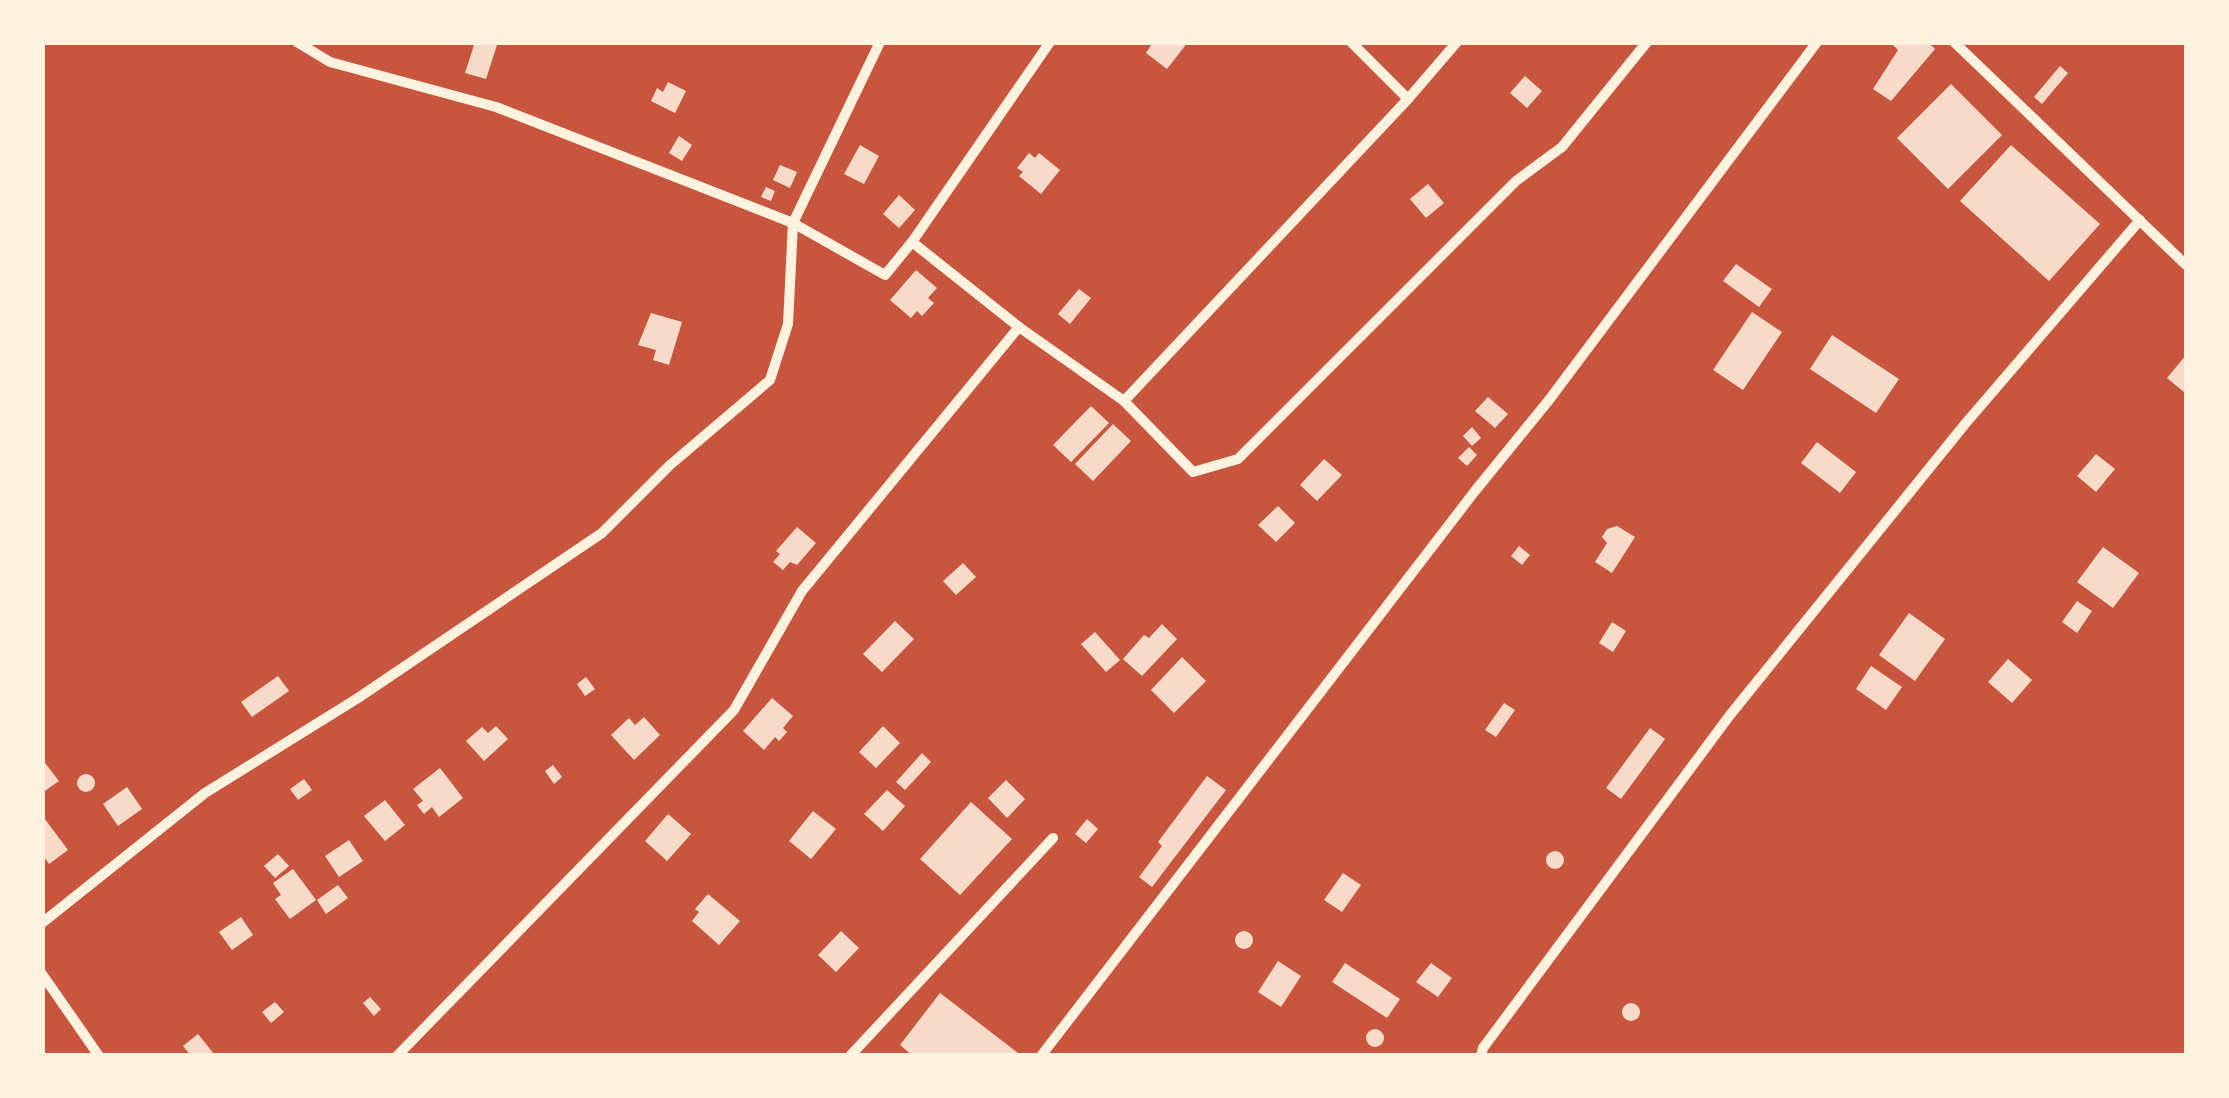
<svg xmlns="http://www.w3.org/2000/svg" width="2229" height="1098" font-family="'Archivo Narrow',sans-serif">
<rect width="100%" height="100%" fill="#c8553d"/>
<g fill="#f7dbc8">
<path d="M475 42H498L486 79 465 73Z"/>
<path d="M1153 42H1188L1167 69 1146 53Z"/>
<path d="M1890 42H1928L1935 49 1891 101 1873 89 1898 50Z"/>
<path d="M2060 66 2068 73 2042 104 2034 97Z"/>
<path d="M1525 76 1542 91 1527 108 1510 93Z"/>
<path d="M668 82 686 91 675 113 651 101 657 88 663 92Z"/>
<path d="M1951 84 2002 135 1948 189 1897 138Z"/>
<path d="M679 136 692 145 682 161 669 153Z"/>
<path d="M860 145 879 156 864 184 844 174Z"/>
<path d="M2011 145 2100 224 2049 281 1960 201Z"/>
<path d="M1029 153 1035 158 1039 153 1060 170 1041 194 1019 176 1023 172 1017 168Z"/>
<path d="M780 165 797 172 790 188 773 180Z"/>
<path d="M1428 184 1444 203 1426 218 1410 199Z"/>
<path d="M766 187 775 191 771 201 761 197Z"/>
<path d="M899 195 915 210 899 228 883 214Z"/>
<path d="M1736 264 1772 289 1759 307 1723 281Z"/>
<path d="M916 270 937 288 928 298 934 303 922 316 917 311 911 318 890 300Z"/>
<path d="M1079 289 1091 298 1070 324 1058 314Z"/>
<path d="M1752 312 1782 332 1743 390 1713 370Z"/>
<path d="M651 313 682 322 669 365 653 360 656 350 638 345Z"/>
<path d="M1832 335 1899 379 1876 413 1810 369Z"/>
<path d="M2186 355V388L2184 392 2167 378Z"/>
<path d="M1488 397 1508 414 1495 428 1475 411Z"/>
<path d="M1091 406 1109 423 1071 462 1053 445Z"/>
<path d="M1113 424 1131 441 1093 481 1075 464Z"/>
<path d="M1472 427 1481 438 1472 446 1463 436Z"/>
<path d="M1817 442 1856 472 1840 493 1801 463Z"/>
<path d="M1469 447 1477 455 1467 466 1458 458Z"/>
<path d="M2096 454 2115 469 2096 492 2077 476Z"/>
<path d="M1324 459 1342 475 1317 501 1300 485Z"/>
<path d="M1278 506 1295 523 1276 542 1258 525Z"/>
<path d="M1617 526 1635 537 1612 573 1595 562 1607 543 1602 537 1607 529Z"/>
<path d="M797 527 816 543 797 565 790 562 783 570 773 562 780 554 776 551Z"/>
<path d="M1519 546 1530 555 1522 565 1511 556Z"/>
<path d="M2103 547 2139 573 2113 608 2077 582Z"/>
<path d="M963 563 976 577 956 595 943 581Z"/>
<path d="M2077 601 2092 611 2077 633 2062 622Z"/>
<path d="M1909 613 1945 639 1915 681 1879 655Z"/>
<path d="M895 621 914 639 882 672 863 654Z"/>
<path d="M1612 622 1626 631 1613 652 1599 643Z"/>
<path d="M1162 624 1177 639 1142 676 1123 659 1144 635 1149 638Z"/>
<path d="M1095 632 1120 660 1106 672 1081 644Z"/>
<path d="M1182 657 1206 681 1174 713 1151 690Z"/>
<path d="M2008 659 2032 680 2012 703 1988 682Z"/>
<path d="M1871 666 1902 687 1886 710 1856 689Z"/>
<path d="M278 676 289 691 252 717 241 702Z"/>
<path d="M586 677 595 689 585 696 577 684Z"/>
<path d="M772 698 793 716 783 728 787 732 779 741 775 737 764 750 743 731Z"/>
<path d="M1504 703 1515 710 1496 737 1485 730Z"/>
<path d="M644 717 660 735 634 760 611 735 629 718 635 725Z"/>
<path d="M496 726 508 739 484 761 466 741 482 727 488 733Z"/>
<path d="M883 726 900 743 876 768 859 752Z"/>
<path d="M1650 728 1665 739 1621 799 1606 788Z"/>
<path d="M922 753 931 762 905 790 896 782Z"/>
<path d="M42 759 59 781 42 793Z"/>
<path d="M553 765 562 777 554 784 545 771Z"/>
<path d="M440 768 463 798 439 817 432 807 424 814 417 805 423 801 413 789Z"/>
<circle cx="86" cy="783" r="9"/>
<path d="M1207 776 1226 790 1152 887 1139 877 1162 846 1158 842Z"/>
<path d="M304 779 312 790 298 800 290 789Z"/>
<path d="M1006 780 1025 799 1007 818 988 798Z"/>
<path d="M127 787 142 809 118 826 103 804Z"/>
<path d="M887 790 905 806 883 831 864 814Z"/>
<path d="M385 800 405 825 385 841 364 816Z"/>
<path d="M971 802 1012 839 960 895 920 859Z"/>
<path d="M813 811 836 829 811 859 789 841Z"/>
<path d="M668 814 691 834 667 861 645 841Z"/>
<path d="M42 815 68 850 49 864 42 854Z"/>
<path d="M1087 819 1098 829 1086 843 1075 834Z"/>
<path d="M349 840 363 861 339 877 325 856Z"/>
<circle cx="1555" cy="860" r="9"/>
<path d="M278 854 289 866 275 878 264 866Z"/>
<path d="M293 869 316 900 290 919 275 899 281 895 273 883Z"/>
<path d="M1343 873 1361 885 1342 912 1324 900Z"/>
<path d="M338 885 348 898 326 914 317 900Z"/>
<path d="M708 894 740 921 719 945 692 921 699 912 695 909Z"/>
<path d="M241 917 253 935 232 950 219 932Z"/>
<path d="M841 931 859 948 836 972 818 955Z"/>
<circle cx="1244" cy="940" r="9"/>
<path d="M1278 961 1301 976 1281 1007 1258 992Z"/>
<path d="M1345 963 1400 999 1387 1018 1332 982Z"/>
<path d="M1431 963 1452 978 1438 997 1416 982Z"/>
<path d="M940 993 1022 1056H913L900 1045Z"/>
<path d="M370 997 381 1009 374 1016 363 1003Z"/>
<path d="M275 1002 284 1012 271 1023 262 1012Z"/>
<circle cx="1631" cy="1012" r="9"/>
<circle cx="1375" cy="1038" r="9"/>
<path d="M198 1034 214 1054 212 1056H191L183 1046Z"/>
</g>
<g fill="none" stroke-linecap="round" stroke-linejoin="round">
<g stroke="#fff3e0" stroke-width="10">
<path d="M297 42 330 62 496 107 793 223 885 275 912 242 1050 42"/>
<path d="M1351 42 1408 99"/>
<path d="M1954 42 2186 265"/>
<path d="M912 242 1019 327 1124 401 1193 472 1238 459 1516 181 1562 147 1647 42"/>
<path d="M1124 401 1408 99 1457 42"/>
<path d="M42 923 205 793 358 698 602 533 670 465 770 380 788 324 793 223 880 42"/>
<path d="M42 974 99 1056"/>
<path d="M397 1056 734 710 802 591 1019 327"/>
<path d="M850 1056 1053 838"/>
<path d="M1041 1056 1475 491 1549 400 1817 42"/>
<path d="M1481 1056 1483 1048 1730 715 1965 424 2140 220"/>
</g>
</g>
<rect width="2229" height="1098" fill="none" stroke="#fff3e0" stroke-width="90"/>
</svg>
